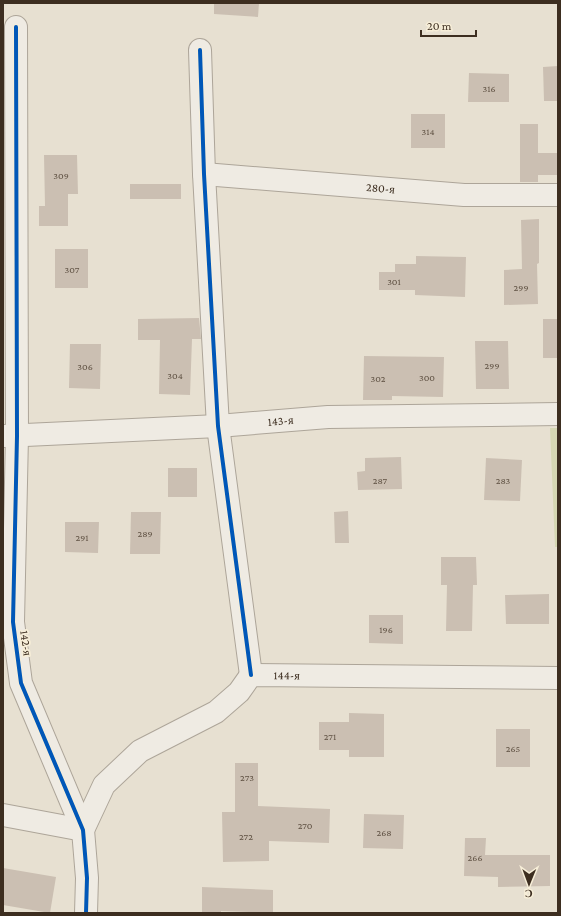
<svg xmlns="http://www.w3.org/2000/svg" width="561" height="916" font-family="'Crimson Pro',serif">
<rect width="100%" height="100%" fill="#e7e0d1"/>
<path fill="#d6d7b3" d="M550 428H558V547H555Z"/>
<g fill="#cbbfb2">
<path d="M214 3H259L258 17 214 14Z"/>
<path d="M558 66V101H544L543 67Z"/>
<path d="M469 73 509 74V102H468Z"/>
<rect x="411" y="114" width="34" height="34"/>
<path d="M520 124H538V153H558V175H538V182H520Z"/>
<path d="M44 155H77L78 194H68V226H39V206H45Z"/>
<rect x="130" y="184" width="51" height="15"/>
<path d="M539 219V263L537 264 538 304 504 305V270L522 269 521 220Z"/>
<rect x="55" y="249" width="33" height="39"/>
<path d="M416 256 466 257 465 297 415 295V290H379V272H395V264H416Z"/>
<path d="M199 318 201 339H192L190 395 159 394 160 340H138V319Z"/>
<rect x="543" y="319" width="15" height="39"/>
<path d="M475 341H508L509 389H476Z"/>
<path d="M70 344H101L100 389 69 388Z"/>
<path d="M364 356 444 357 443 397 392 396V400H363Z"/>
<path d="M401 457 402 489 358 490 357 472 365 471V458Z"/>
<path d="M486 458 522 460 520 501 484 500Z"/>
<rect x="168" y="468" width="29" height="29"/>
<path d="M348 511 349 543H335L334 512Z"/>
<path d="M131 512H161L160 554H130Z"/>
<path d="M65 522H99L98 553 65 552Z"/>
<path d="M441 557H476L477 585H473L472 631H446L447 585H441Z"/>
<path d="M549 594V624H506L505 595Z"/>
<path d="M369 615H403V644L369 643Z"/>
<path d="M349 713 384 714V757H349V750H319V722H349Z"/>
<rect x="496" y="729" width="34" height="38"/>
<path d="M235 763H258V806L330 809 329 843 269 841V861L223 862 222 812H235Z"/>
<path d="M364 814 404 815 403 849 363 848Z"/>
<path d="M465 838H486L485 855H550V886L498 887V877L464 876Z"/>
<path d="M3 868 56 877 50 913 3 905Z"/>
<path d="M202 887 273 890V913L221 911V913H202Z"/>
</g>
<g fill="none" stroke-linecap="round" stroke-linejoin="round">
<defs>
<g id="minor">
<path d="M16 27 17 436 13 622 21 683 83 830 87 878 86 913"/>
<path d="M200 50 204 174 218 426 251 675"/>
<path id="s1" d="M204 174 464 195H558"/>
<path id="s2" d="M4 436 218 426 328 417 558 414"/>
<path id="s3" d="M3 815 83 830 104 785 140 751 216 712 239 692 251 675 558 678"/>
</g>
</defs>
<use href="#minor" stroke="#ada599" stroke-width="24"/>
<use href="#minor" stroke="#efebe3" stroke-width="22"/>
<defs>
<g id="cycleway">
<path d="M16 27 17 436 13 622 21 683 83 830 87 878 86 913"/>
<path d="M200 50 204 174 218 426 251 675"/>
</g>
</defs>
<use href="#cycleway" stroke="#f7eed8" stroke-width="6"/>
<use href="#cycleway" stroke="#0057b8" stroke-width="4"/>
</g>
<g text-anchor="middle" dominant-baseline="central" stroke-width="3.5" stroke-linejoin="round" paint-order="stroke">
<g font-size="10" fill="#605244">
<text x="489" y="88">316</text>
<text x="428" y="131">314</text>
<text x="61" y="175">309</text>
<text x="72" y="269">307</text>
<text x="394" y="281">301</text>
<text x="521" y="287">299</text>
<text x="492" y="365">299</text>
<text x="85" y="366">306</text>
<text x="175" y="375">304</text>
<text x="427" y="377">300</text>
<text x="378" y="378">302</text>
<text x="380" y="480">287</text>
<text x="503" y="480">283</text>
<text x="145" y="533">289</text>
<text x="82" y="537">291</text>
<text x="386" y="629">196</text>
<text x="330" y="736">271</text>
<text x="513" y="748">265</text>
<text x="247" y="777">273</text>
<text x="305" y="825">270</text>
<text x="384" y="832">268</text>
<text x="246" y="836">272</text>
<text x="475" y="857">266</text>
</g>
<g font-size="12" fill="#3d2e20" stroke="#f7eed8">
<text stroke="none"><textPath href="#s1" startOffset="177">280-я</textPath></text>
<text stroke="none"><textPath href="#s2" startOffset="277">143-я</textPath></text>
<text transform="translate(26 643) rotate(82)">142-я</text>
<text stroke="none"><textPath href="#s3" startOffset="353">144-я</textPath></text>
</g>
</g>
<rect width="561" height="916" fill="none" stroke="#3d2e20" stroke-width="8"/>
<g transform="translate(529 884) rotate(181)" stroke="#f7eed8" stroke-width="3" paint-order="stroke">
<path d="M0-3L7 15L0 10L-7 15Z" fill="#3d2e20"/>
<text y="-6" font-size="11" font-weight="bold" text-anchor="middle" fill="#3d2e20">С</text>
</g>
<path d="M421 30v6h55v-6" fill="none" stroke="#3d2e20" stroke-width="2"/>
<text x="427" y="30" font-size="12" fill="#3d2e20" stroke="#f7eed8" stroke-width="3" paint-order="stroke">20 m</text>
</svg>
